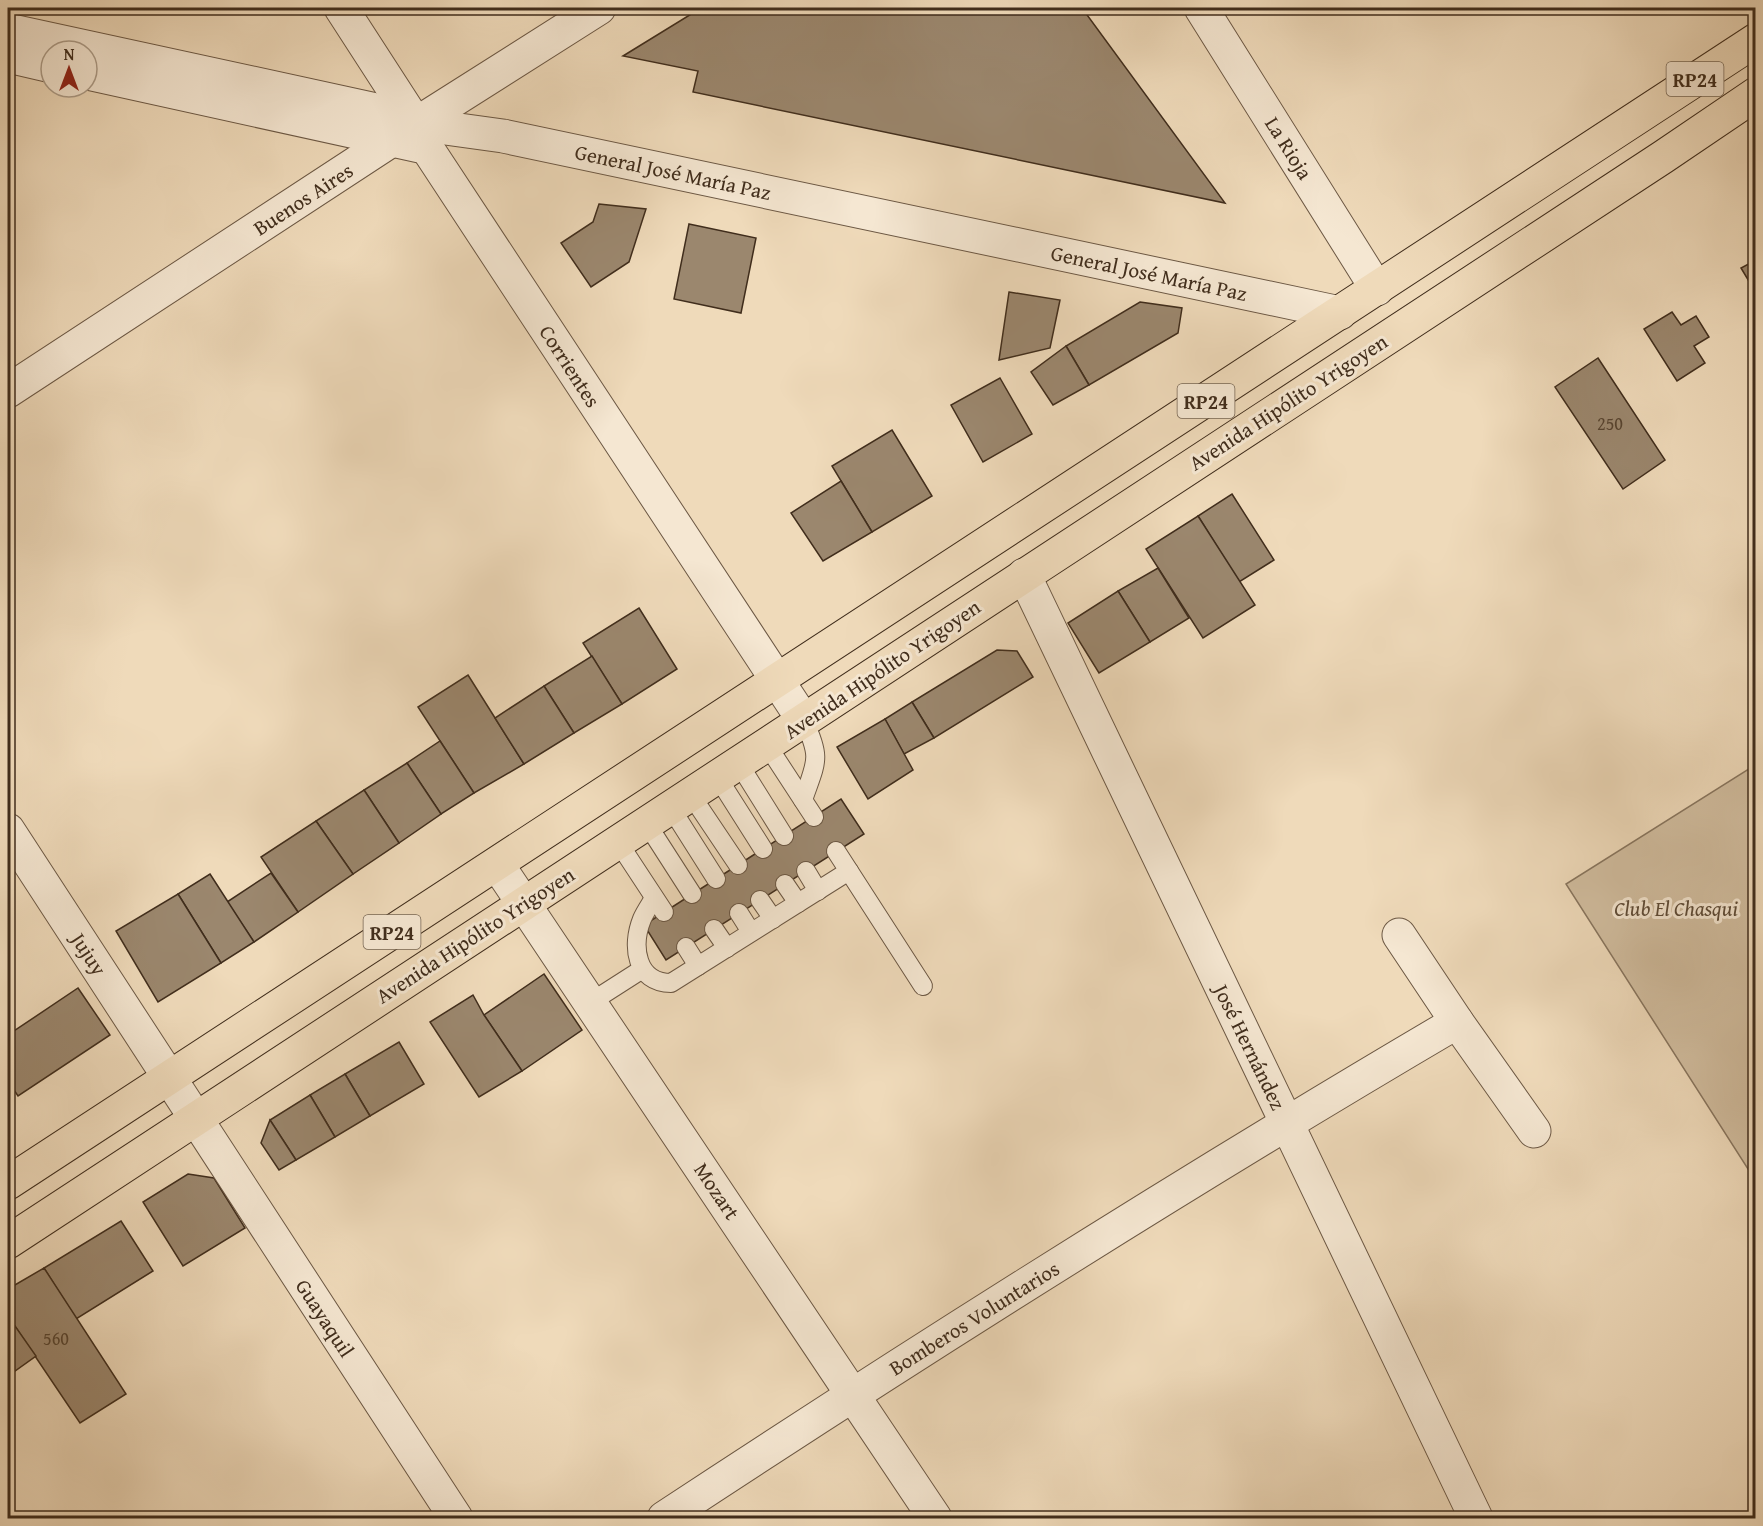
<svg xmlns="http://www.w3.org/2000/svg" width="1763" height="1526" font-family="'Gentium Book Plus',serif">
<rect width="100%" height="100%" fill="#efdaba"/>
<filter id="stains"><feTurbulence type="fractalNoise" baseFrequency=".00333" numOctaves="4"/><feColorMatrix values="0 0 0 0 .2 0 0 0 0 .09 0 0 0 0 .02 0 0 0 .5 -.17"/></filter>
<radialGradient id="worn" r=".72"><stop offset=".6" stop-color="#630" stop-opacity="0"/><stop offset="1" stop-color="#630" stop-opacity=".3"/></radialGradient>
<path fill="#d1bd9f" stroke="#88755e" stroke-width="1.5" d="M1755 765V1180L1566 884Z"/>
<g fill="#9b876e" stroke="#402d1c" stroke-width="1.5">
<path d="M701 8H1082L1225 203 693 92 698 71 623 56Z"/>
<path d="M599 204 646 209 629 262 591 287 561 243 593 222Z"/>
<path d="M689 224 756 238 741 313 674 299Z"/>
<path d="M1756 260V293L1741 268Z"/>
<path d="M1009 292 1060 300 1050 348 999 360Z"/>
<path d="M1140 302 1182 308 1178 333 1089 385 1066 346Z"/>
<path d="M1672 312 1681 325 1696 316 1709 337 1694 346 1705 363 1677 381 1644 329Z"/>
<path d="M1066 346 1089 385 1053 405 1031 372Z"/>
<path d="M1598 358 1665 460 1623 489 1555 387Z"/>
<path d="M1000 378 1032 434 983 462 951 405Z"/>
<path d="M892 430 932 496 872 532 832 466Z"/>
<path d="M841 481 872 532 823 561 791 513Z"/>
<path d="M1232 494 1274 560 1239 582 1198 516Z"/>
<path d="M1198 516 1255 605 1203 638 1146 549Z"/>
<path d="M1158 568 1189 618 1150 642 1118 591Z"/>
<path d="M1118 591 1150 642 1099 673 1068 623Z"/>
<path d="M639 608 677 669 622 704 583 643Z"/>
<path d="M997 650 1017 651 1033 677 934 738 912 702Z"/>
<path d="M592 656 622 704 574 733 544 686Z"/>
<path d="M468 675 524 764 474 793 418 707Z"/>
<path d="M544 686 574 733 524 764 495 718Z"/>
<path d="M912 702 934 738 904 754 885 719Z"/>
<path d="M885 719 913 770 868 799 837 747Z"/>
<path d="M440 741 474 793 441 814 407 763Z"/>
<path d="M407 763 441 814 399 843 364 790Z"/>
<path d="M364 790 399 843 353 874 316 821Z"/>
<path d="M841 799 864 834 666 960 644 925Z"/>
<path d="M316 821 353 874 298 912 261 857Z"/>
<path d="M271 873 298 912 254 942 227 902Z"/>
<path d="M210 874 254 942 221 963 178 894Z"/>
<path d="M178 894 221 963 158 1002 116 931Z"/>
<path d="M544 974 582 1030 522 1071 484 1015Z"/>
<path d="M78 988 110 1035 18 1096 8 1081V1035Z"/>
<path d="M473 995 484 1015 522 1071 479 1097 430 1022Z"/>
<path d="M399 1042 424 1084 370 1116 345 1074Z"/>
<path d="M345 1074 370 1116 335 1137 310 1095Z"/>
<path d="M310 1095 335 1137 296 1160 270 1120Z"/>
<path d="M270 1120 296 1160 279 1170 261 1143Z"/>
<path d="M188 1174 214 1178 245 1228 183 1266 143 1202Z"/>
<path d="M121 1221 153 1271 76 1319 44 1268Z"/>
<path d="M44 1268 126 1394 80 1423 8 1316V1289Z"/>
<path d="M8 1316 36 1356 8 1376Z"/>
</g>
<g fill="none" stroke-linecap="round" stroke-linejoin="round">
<defs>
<g id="service">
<path d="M767 745 814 817"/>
<path d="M739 764 784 836"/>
<path d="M718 778 763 849"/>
<path d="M691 795 738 865"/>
<path d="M803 800C816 762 822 759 804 721"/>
<path d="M671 808 716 879"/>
<path d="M647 824 692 894"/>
<path d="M618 842 664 912"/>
<path d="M836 851 923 986"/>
<path d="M806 871 818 891"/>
<path d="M785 884 798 903"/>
<path d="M654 898C650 905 645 912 642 919 631 946 636 983 671 983L849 871"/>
<path d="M760 900 773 919"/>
<path d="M739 913 751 932"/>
<path d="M714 929 727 948"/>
<path d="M686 947 698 966"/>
<path d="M591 1002 641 970"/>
</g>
<g id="minor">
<path d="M341 8 416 124"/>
<path d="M1201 8 1377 289"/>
<path d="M8 391 416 124 599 8"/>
<path d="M1024 575 1476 1518"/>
<path d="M8 830 456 1518"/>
<path d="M497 864 935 1518"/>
<path d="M1399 935 1457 1022 1534 1131"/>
<path d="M664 1518C924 1347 1188 1180 1457 1022"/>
</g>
<g id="tertiary">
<path d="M8 30 372 109 416 124 503 136 1340 313"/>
<path d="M8 56 51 66"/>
<path d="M87 73 419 146"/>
<path d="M416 124 427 148 804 721"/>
</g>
<g id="primary">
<path d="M8 1183 1756 40"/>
<path d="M8 1242 1663 157 1756 94"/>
</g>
</defs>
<use href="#service" stroke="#6c5844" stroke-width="20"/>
<use href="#minor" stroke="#6c5844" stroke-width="35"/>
<use href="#tertiary" stroke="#6c5844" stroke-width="35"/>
<use href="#primary" stroke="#402d1c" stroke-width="35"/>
<use href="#service" stroke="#f5e7d2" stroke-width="18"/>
<use href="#minor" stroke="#f5e7d2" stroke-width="33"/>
<use href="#tertiary" stroke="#f5e7d2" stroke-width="33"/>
<use href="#primary" stroke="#efdaba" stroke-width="33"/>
</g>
<g text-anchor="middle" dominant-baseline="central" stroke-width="6" stroke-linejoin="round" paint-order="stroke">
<g font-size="18" fill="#574430">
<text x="1610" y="423">250</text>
<text x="56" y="1338">560</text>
</g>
<g fill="#f5e7d2" stroke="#766553" stroke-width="1.5">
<rect x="1666.5" y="62" width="57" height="34" rx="4.5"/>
<rect x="1177.5" y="384" width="57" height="34" rx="4.5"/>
<rect x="363.5" y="915" width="57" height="34" rx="4.5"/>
</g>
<g font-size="20" font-weight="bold" fill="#402d1c">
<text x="1695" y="79">RP24</text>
<text x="1206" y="401">RP24</text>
<text x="392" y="932">RP24</text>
</g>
<g font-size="21" fill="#402d1c" stroke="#f5e7d2">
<text transform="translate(1289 148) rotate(58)">La Rioja</text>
<text transform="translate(673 172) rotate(12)">General José María Paz</text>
<text transform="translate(303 199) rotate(-33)">Buenos Aires</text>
<text transform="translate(1149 273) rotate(12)">General José María Paz</text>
<text transform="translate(570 366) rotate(57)">Corrientes</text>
<text transform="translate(1288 402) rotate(-33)">Avenida Hipólito Yrigoyen</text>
<text transform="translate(882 669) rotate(-34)">Avenida Hipólito Yrigoyen</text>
<text transform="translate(475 935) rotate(-33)">Avenida Hipólito Yrigoyen</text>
<text transform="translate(89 954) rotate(57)">Jujuy</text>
<text transform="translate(1250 1047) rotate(64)">José Hernández</text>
<text transform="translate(717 1191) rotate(56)">Mozart</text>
<text transform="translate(325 1318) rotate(57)">Guayaquil</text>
<text transform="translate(974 1318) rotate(-32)">Bomberos Voluntarios</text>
</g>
<g font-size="21" font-style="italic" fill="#5d4a36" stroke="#f5e7d2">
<text x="1676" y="908">Club El Chasqui</text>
</g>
</g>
<rect width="1763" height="1526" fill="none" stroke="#efdaba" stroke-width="30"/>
<rect x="9" y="9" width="1745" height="1508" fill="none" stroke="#402d1c" stroke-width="3"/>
<rect x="15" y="15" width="1733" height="1496" fill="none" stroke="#402d1c" stroke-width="1.5"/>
<g transform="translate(69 69)"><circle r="28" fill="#f5e7d2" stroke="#ad9d89" stroke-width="1.5"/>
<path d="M0-4.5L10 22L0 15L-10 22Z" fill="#8f2418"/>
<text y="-9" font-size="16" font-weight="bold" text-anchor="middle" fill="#402d1c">N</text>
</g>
<rect width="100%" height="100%" filter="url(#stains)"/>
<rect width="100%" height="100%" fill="url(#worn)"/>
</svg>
